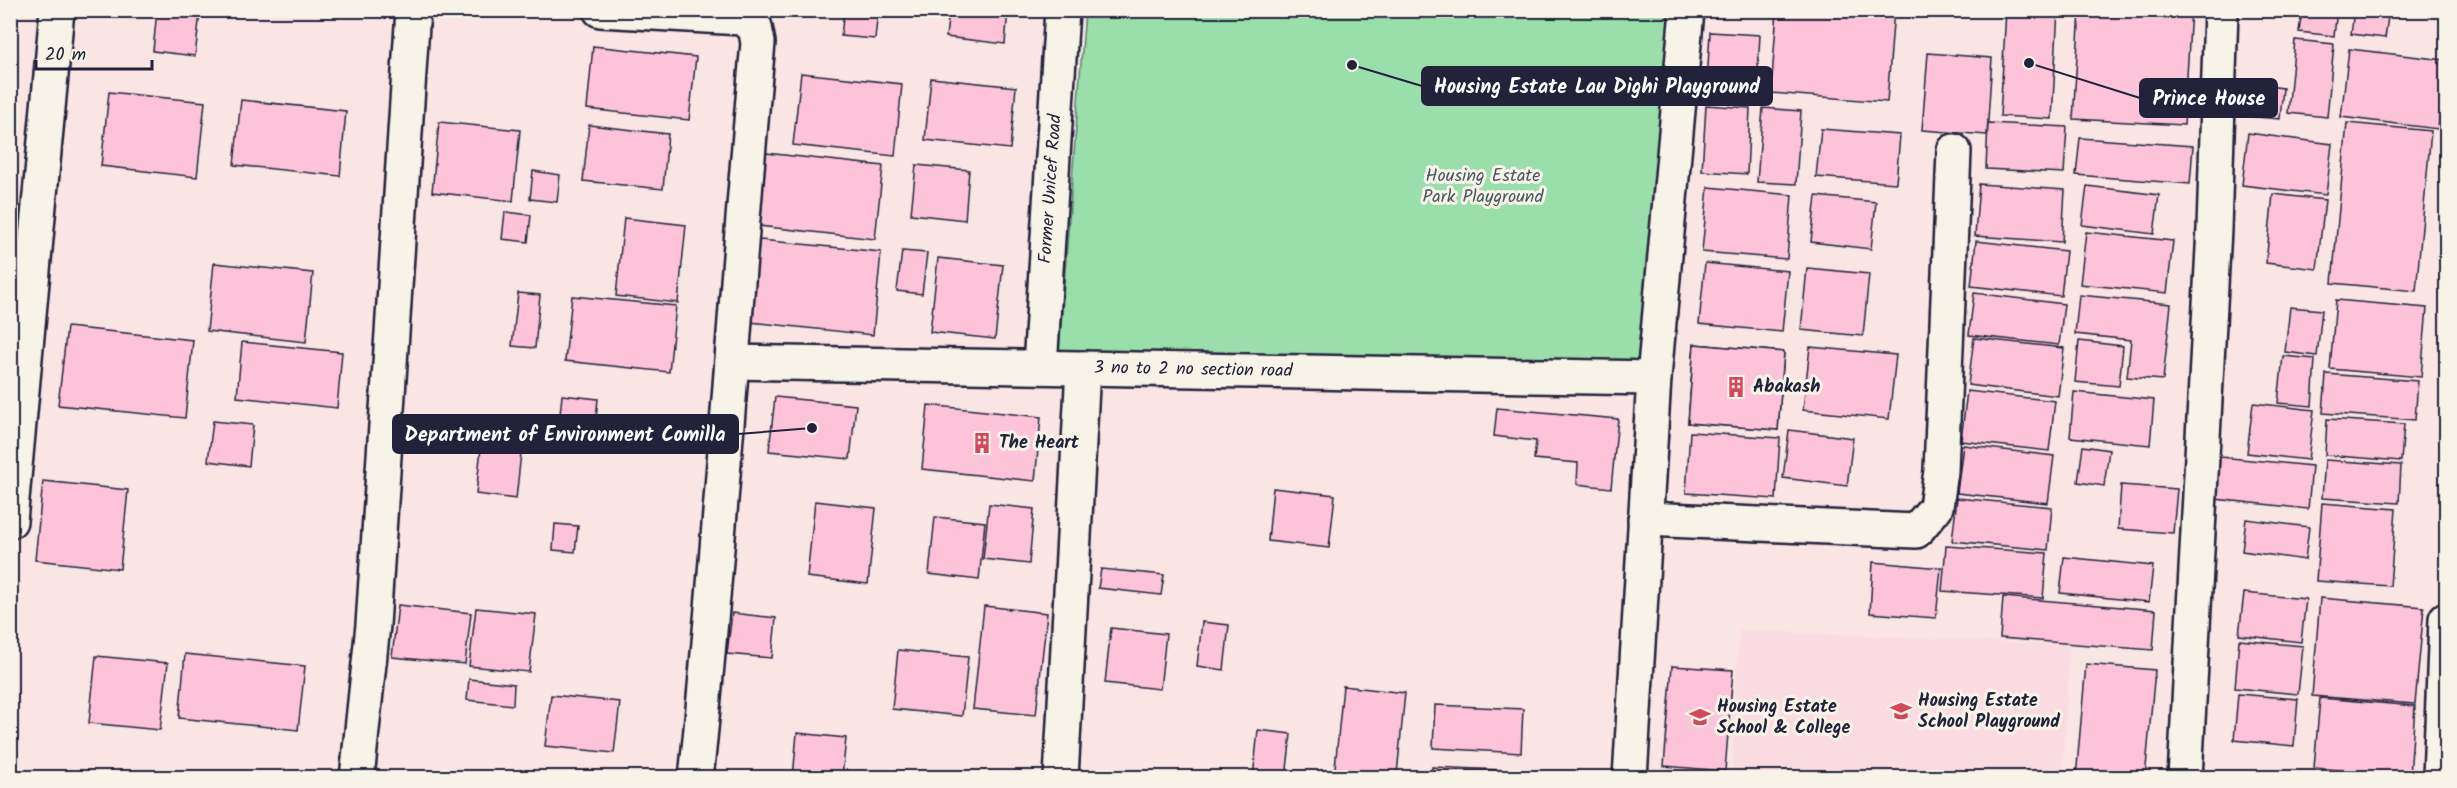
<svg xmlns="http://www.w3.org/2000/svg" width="2457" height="788" font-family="Kalam,sans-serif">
<rect width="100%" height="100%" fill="#f9e5e4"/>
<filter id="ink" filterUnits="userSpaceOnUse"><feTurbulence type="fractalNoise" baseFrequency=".0167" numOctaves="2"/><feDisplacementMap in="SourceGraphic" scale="12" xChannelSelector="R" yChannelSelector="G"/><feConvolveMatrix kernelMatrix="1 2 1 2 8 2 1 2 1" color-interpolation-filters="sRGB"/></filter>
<g filter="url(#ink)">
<path fill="#fadbe1" d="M1739 630 2070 645 2062 777H1732Z"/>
<path fill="#9adeab" stroke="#5e8073" stroke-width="1.5" d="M1085 11H1680L1645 368 1059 350Z"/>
<g fill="#fdc4d9" stroke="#22223b" stroke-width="1.5">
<path d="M157 10 200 13 195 56 153 51Z"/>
<path d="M844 10H878L875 39 841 36Z"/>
<path d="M949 10H1008L1005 44 946 37Z"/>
<path d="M1777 10H1894L1887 102 1771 93Z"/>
<path d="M2006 10H2058L2052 119 2000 116Z"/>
<path d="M2080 10H2191L2184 125 2073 119Z"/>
<path d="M2302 10H2337L2334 36 2299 32Z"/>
<path d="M2354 10H2389L2385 38 2351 34Z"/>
<path d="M1710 32 1760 35 1756 103 1706 100Z"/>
<path d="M2295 40 2334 44 2327 117 2288 113Z"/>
<path d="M593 46 696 57 689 120 587 109Z"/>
<path d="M2349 49 2445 60 2438 129 2341 117Z"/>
<path d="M1928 53 1992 58 1987 135 1922 130Z"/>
<path d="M801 73 902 84 895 156 793 145Z"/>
<path d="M931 78 1016 87 1010 149 925 140Z"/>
<path d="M2237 82 2283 88 2280 119 2233 115Z"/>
<path d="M109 92 205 102 197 177 101 166Z"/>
<path d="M241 100 346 111 340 176 234 165Z"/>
<path d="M1706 105 1750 108 1747 174 1702 171Z"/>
<path d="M1763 108 1801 111 1796 184 1757 182Z"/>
<path d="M439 122 520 130 513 201 432 192Z"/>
<path d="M1988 123 2067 127 2064 173 1986 169Z"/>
<path d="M2347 123 2431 131 2416 291 2332 283Z"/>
<path d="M589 125 668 134 663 189 583 181Z"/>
<path d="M1821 129 1900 135 1896 183 1816 177Z"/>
<path d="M2248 133 2332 144 2326 195 2242 185Z"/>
<path d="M2080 138 2193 146 2190 184 2076 175Z"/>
<path d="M766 153 883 166 875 239 759 226Z"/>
<path d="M916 165 969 170 965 220 911 214Z"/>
<path d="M533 171 560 175 557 202 530 199Z"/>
<path d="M1979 184 2065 190 2062 242 1975 236Z"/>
<path d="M2087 186 2159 195 2154 234 2082 225Z"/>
<path d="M1708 187 1792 195 1787 259 1702 252Z"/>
<path d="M2273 194 2325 200 2317 269 2266 263Z"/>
<path d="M1816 196 1876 202 1871 249 1811 242Z"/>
<path d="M505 212 531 215 528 242 502 239Z"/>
<path d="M624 218 686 225 678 303 616 296Z"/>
<path d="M2086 232 2173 241 2167 293 2080 284Z"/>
<path d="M749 239 881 252 873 335 740 321Z"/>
<path d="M1976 241 2066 251 2061 296 1971 286Z"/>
<path d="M902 251 927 253 922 294 897 291Z"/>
<path d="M938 258 1003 265 995 339 930 332Z"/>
<path d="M214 263 313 273 306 342 207 331Z"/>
<path d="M1705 263 1788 271 1782 332 1699 324Z"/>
<path d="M1807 268 1869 274 1863 336 1801 330Z"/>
<path d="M518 293 540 295 535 348 512 346Z"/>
<path d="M1974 293 2064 304 2059 345 1969 335Z"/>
<path d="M2079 295 2171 304 2163 380 2127 377 2131 340 2075 334Z"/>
<path d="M572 296 676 306 669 372 565 361Z"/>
<path d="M2336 300 2427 308 2421 377 2330 369Z"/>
<path d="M2290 307 2322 310 2317 356 2285 352Z"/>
<path d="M67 327 193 340 185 418 58 405Z"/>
<path d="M1974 338 2064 348 2058 396 1968 385Z"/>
<path d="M2079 341 2123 346 2119 386 2075 382Z"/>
<path d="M242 342 342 352 337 408 237 397Z"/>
<path d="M1694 344 1784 352 1778 430 1688 423Z"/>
<path d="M1694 344 1784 352 1778 430 1688 423Z"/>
<path d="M1810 347 1896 355 1889 419 1803 410Z"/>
<path d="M2283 356 2315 359 2312 406 2278 403Z"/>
<path d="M2326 374 2418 381 2415 420 2323 413Z"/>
<path d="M1967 391 2055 401 2049 451 1961 441Z"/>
<path d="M2074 392 2154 400 2150 445 2070 437Z"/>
<path d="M562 395 598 399 594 439 558 435Z"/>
<path d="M775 397 856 405 850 459 769 451Z"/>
<path d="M2253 403 2314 410 2308 460 2247 453Z"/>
<path d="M928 405 1041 417 1035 481 922 469Z"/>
<path d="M1497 408 1618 419 1611 488 1577 484 1578 463 1534 459 1536 441 1494 436Z"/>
<path d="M2327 419 2404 424 2401 461 2325 455Z"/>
<path d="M213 421 253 425 249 466 208 461Z"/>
<path d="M1789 430 1853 438 1847 486 1783 478Z"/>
<path d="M1690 432 1780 438 1776 499 1686 493Z"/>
<path d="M1963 445 2054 456 2048 503 1957 493Z"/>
<path d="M2083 446 2109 450 2104 486 2078 482Z"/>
<path d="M481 448 521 453 516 499 476 494Z"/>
<path d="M2220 457 2312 466 2308 509 2215 499Z"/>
<path d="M2325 460 2401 465 2399 503 2322 498Z"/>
<path d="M43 481 128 490 120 569 35 560Z"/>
<path d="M2121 485 2177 489 2173 533 2118 529Z"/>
<path d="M1273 488 1335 495 1329 548 1268 541Z"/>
<path d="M1957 498 2052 507 2048 550 1952 541Z"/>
<path d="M815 501 876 508 868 584 807 577Z"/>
<path d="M2322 503 2396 509 2390 586 2316 581Z"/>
<path d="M989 504 1034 509 1029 564 983 559Z"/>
<path d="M935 517 985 522 979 580 929 574Z"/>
<path d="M2246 519 2309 527 2305 560 2242 551Z"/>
<path d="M555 524 578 526 575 552 553 550Z"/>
<path d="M1946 546 2047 553 2043 598 1942 591Z"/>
<path d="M2064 557 2153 566 2149 602 2060 593Z"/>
<path d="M1873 562 1941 568 1936 618 1870 613Z"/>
<path d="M1101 569 1164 575 1161 595 1098 588Z"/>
<path d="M2244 593 2306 599 2301 642 2239 635Z"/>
<path d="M2003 597 2156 610 2153 650 2000 638Z"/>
<path d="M2320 598 2424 607 2415 704 2312 696Z"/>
<path d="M398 605 471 613 465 664 392 657Z"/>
<path d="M984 606 1047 613 1036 715 973 709Z"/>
<path d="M476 608 536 614 529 672 469 666Z"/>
<path d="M732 613 776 618 772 658 727 654Z"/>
<path d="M1202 622 1229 625 1224 670 1197 666Z"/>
<path d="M1111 628 1166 634 1160 689 1105 683Z"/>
<path d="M2239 640 2303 646 2298 694 2235 688Z"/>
<path d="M898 650 968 657 962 716 892 709Z"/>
<path d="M185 654 305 666 298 730 179 718Z"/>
<path d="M96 656 168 663 160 730 89 723Z"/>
<path d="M2086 664 2155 670 2145 778H2076Z"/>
<path d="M1672 666 1733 670 1725 771 1664 766Z"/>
<path d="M469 679 514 684 513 705 467 700Z"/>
<path d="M1343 686 1405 693 1397 774 1335 768Z"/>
<path d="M2238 694 2298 699 2294 746 2234 740Z"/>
<path d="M551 695 620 702 614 753 545 746Z"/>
<path d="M2320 698 2415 706 2410 776 2314 768Z"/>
<path d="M1435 705 1523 709 1521 753 1433 748Z"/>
<path d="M1258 730 1291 734 1286 778H1253Z"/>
<path d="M797 733 846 738 842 778H793Z"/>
<path d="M1432 767 1593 774V778H1431Z"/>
</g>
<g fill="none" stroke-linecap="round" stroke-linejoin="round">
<defs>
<g id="street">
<path d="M600 10 742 18 755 27 758 43C735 288 722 533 696 778"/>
<path d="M732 362 1654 378"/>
<path d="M1040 367 1062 10"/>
<path d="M1645 519 1916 531 1936 507 1941 471 1954 151"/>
<path d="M10 521 57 10"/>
<path d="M357 778 373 625 413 10"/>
<path d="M1061 778 1083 368"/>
<path d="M1630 778 1654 378 1687 10"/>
<path d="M2185 778 2214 229 2221 10"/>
<path d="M2440 778 2446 619"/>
</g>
</defs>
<use href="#street" stroke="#22223b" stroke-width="38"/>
<use href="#street" stroke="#f7f3e8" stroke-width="33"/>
</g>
</g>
<defs>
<symbol id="building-bare" viewBox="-9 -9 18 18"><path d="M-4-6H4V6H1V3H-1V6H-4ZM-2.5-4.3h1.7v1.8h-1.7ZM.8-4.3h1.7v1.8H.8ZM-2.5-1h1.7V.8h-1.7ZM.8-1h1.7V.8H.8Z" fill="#d1495b" stroke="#f7f3e8" stroke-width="2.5" paint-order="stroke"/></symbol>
<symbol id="school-bare" viewBox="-9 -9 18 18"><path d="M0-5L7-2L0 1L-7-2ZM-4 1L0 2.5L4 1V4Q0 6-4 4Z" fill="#d1495b" stroke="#f7f3e8" stroke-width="2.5" paint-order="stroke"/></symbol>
</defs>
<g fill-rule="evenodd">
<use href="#building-bare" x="1721" y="372" width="30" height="30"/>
<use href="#building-bare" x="967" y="428" width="30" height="30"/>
<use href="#school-bare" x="1886" y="696" width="30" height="30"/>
<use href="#school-bare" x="1685" y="702" width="30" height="30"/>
</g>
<g text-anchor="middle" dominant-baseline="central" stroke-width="6" stroke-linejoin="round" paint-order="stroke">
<g font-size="18" fill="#465a5d" stroke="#f7f3e8">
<text x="1483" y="176">Housing Estate<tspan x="1483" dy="21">Park Playground</tspan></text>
</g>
<g font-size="18" fill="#22223b" stroke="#f7f3e8">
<text transform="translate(1051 189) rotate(-86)">Former Unicef Road</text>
<text transform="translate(1193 370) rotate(1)">3 no to 2 no section road</text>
</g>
<g font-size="18" font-weight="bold" fill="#22223b" stroke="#f7f3e8" text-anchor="start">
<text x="1753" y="387">Abakash</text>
<text x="999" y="443">The Heart</text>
<text x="1918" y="701">Housing Estate<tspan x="1918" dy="21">School Playground</tspan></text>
<text x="1717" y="707">Housing Estate<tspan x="1717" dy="21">School &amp; College</tspan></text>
</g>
</g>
<path fill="none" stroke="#22223b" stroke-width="2" d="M1352 65L1422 86M2029 63L2140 98M812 428L738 434"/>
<g fill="#22223b" stroke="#f7f3e8" stroke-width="2">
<circle cx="1352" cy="65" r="6"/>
<circle cx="2029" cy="63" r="6"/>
<circle cx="812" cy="428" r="6"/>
</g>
<g fill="#22223b" stroke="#22223b" stroke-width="2">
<rect x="1422" y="67" width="350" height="38" rx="6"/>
<rect x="2140" y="79" width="137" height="38" rx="6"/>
<rect x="393" y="415" width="345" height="38" rx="6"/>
</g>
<g font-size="20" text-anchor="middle" font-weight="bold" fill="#fff">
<text x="1597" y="93">Housing Estate Lau Dighi Playground</text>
<text x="2209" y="105">Prince House</text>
<text x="565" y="441">Department of Environment Comilla</text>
</g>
<rect width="2457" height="788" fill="none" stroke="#f7f3e8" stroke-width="36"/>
<rect x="18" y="18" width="2421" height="752" fill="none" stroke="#22223b" stroke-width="2" filter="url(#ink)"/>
<path d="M36 60v9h116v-9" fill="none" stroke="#22223b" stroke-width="3"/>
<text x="45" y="60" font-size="18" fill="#22223b" stroke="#f7f3e8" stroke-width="4.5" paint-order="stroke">20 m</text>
</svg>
